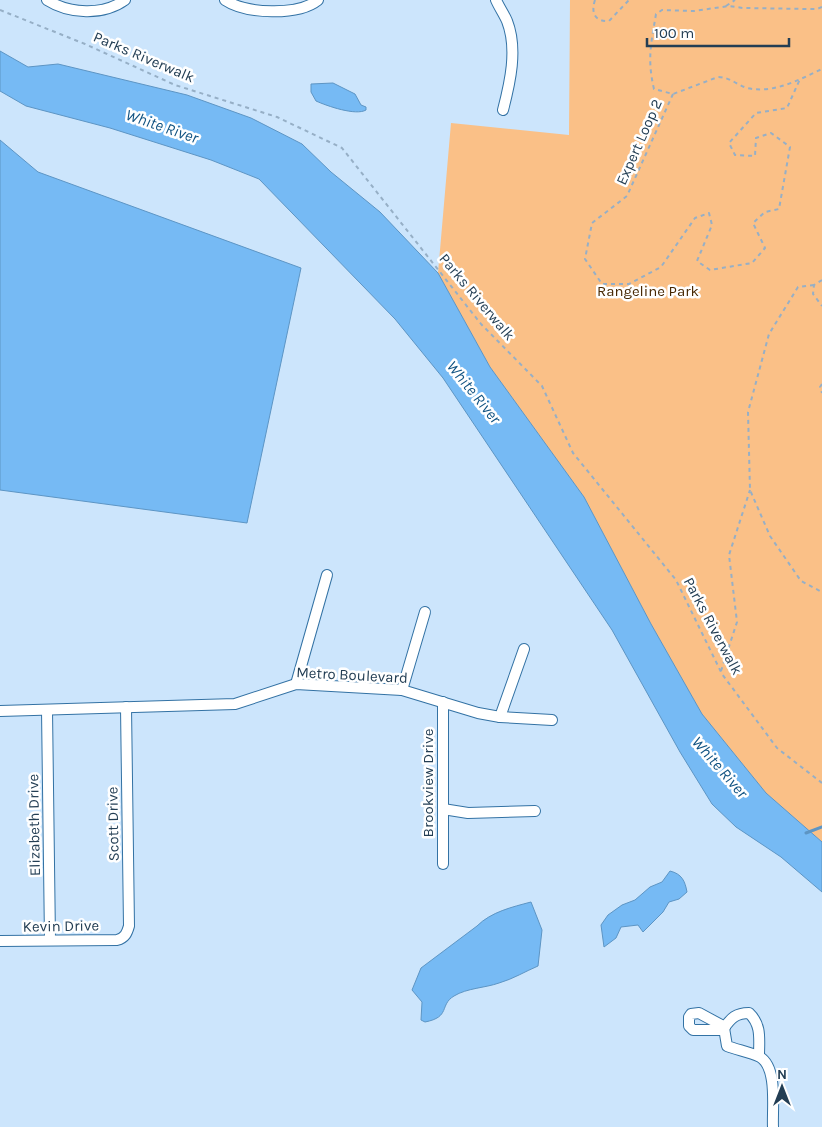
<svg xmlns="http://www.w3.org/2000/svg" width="822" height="1127" font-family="Karla,sans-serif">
<rect width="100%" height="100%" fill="#cce5fc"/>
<path fill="#fac087" d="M570 0H822V842L766 793 702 714 651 624 584 497 490 367 438 273 451 123 569 135Z"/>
<g fill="#76baf4" stroke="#5d95c4">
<path d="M0 51 28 67 58 64 187 95 251 118 302 144 331 172 380 212 438 273 490 367 584 497 651 624 702 714 766 793 822 842V892L781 857 736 827 712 804 680 752 612 630 443 378 395 319 259 179 211 160 110 128 26 106 0 91Z"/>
<path d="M333 83 355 94 361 105 366 107V110C356 116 327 106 316 101L311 92V84Z"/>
<path d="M0 140 38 172 301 268 247 523 0 490Z"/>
<path d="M670 871C682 874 685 881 687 892L679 899 669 902 663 912 643 932 638 925 621 927 616 938 604 947 601 925 608 915 622 905 635 900 650 887 662 882Z"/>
<path d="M531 902 542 930 538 966C526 971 513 979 499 983 485 988 467 988 454 996 439 1005 451 1017 425 1022L421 1020 422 1002 412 990 421 968 477 926C491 912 512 907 531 902Z"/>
</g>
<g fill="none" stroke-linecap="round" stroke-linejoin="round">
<path stroke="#5d95c4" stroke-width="3" d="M806 833 822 827"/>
<defs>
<g id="minor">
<path d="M47 0C69 14 103 16 125 0"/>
<path d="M225 0C246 14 298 16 318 0"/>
<path d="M496 0C499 7 504 14 507 21 518 49 510 83 503 110"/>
<path d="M296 684 327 575"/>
<path d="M402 690 425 612"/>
<path d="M47 710 50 940"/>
<path d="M0 711 235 704 296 684 402 690 478 713 500 717 552 720"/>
<path d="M500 717 524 649"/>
<path d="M443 809 468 813 535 811"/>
<path d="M443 864V702"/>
<path d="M0 941 117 940C125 938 127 933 129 926L126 707"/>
<path d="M724 1030H693L689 1026V1017L691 1014 699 1013 725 1027"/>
<path d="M759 1056C759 1040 762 1025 749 1013 736 1013 731 1018 724 1028L727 1046C737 1050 750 1052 760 1057 778 1068 772 1109 773 1127"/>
</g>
</defs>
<use href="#minor" stroke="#3372a4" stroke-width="12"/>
<g stroke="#96afc6" stroke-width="2" stroke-dasharray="4 4" stroke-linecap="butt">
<path d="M595 0C591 12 594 22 609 21L629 0"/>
<path d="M726 6 735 0"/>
<path d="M822 7 817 9H809L743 8 729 6 694 11 662 10 656 14C651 44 647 59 654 89L673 94 718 77C730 77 737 85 747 88 774 94 798 80 822 69"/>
<path d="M0 10 85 44 175 85 277 117 342 148 481 324 542 386 573 453 676 580 722 674 777 748 822 783"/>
<path d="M673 94 627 196 592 223 585 259 602 284H629L661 267 695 218 709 213 712 225 697 261 710 270 752 263 765 248 753 223 765 212 779 209 790 147 771 133 756 138 755 156 735 155 729 143 756 113 787 108 800 79"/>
<path d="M822 280 814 285 813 294 822 306"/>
<path d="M814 285 798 287 769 334 748 412 750 490 770 536 801 581 822 592"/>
<path d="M822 384 820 387 822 393"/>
<path d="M721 671 737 622 729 555 750 490"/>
</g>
<use href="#minor" stroke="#fff" stroke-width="10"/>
</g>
<g text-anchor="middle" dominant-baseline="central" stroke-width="5" stroke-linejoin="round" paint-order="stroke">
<g font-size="15" fill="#233e54" stroke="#fff">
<text transform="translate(144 57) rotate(23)">Parks Riverwalk</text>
<text transform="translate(639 142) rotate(-66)">Expert Loop 2</text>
<text transform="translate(477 297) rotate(50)">Parks Riverwalk</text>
<text transform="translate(713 626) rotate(62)">Parks Riverwalk</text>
<text transform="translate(352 675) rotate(3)">Metro Boulevard</text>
<text transform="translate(428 783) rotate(-90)">Brookview Drive</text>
<text transform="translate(113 824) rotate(-91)">Scott Drive</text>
<text transform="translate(34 825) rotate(-91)">Elizabeth Drive</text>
<text transform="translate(61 926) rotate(-1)">Kevin Drive</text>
</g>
<g font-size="15" fill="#462702" stroke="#fff">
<text x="648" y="291">Rangeline Park</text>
</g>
<g font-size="16" font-style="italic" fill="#115382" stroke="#fff">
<text transform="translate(162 126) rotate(19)">White River</text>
<text transform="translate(474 392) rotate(51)">White River</text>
<text transform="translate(720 767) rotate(49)">White River</text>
</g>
</g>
<g transform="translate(782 1087)" stroke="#ffffff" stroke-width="4" paint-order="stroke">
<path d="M0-4L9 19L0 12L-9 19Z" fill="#233e54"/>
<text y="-8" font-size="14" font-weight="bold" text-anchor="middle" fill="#233e54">N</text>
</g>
<path d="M647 38v8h142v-8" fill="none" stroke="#233e54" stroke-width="2.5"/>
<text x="654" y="38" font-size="15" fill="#233e54" stroke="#ffffff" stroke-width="4" paint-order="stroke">100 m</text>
</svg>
